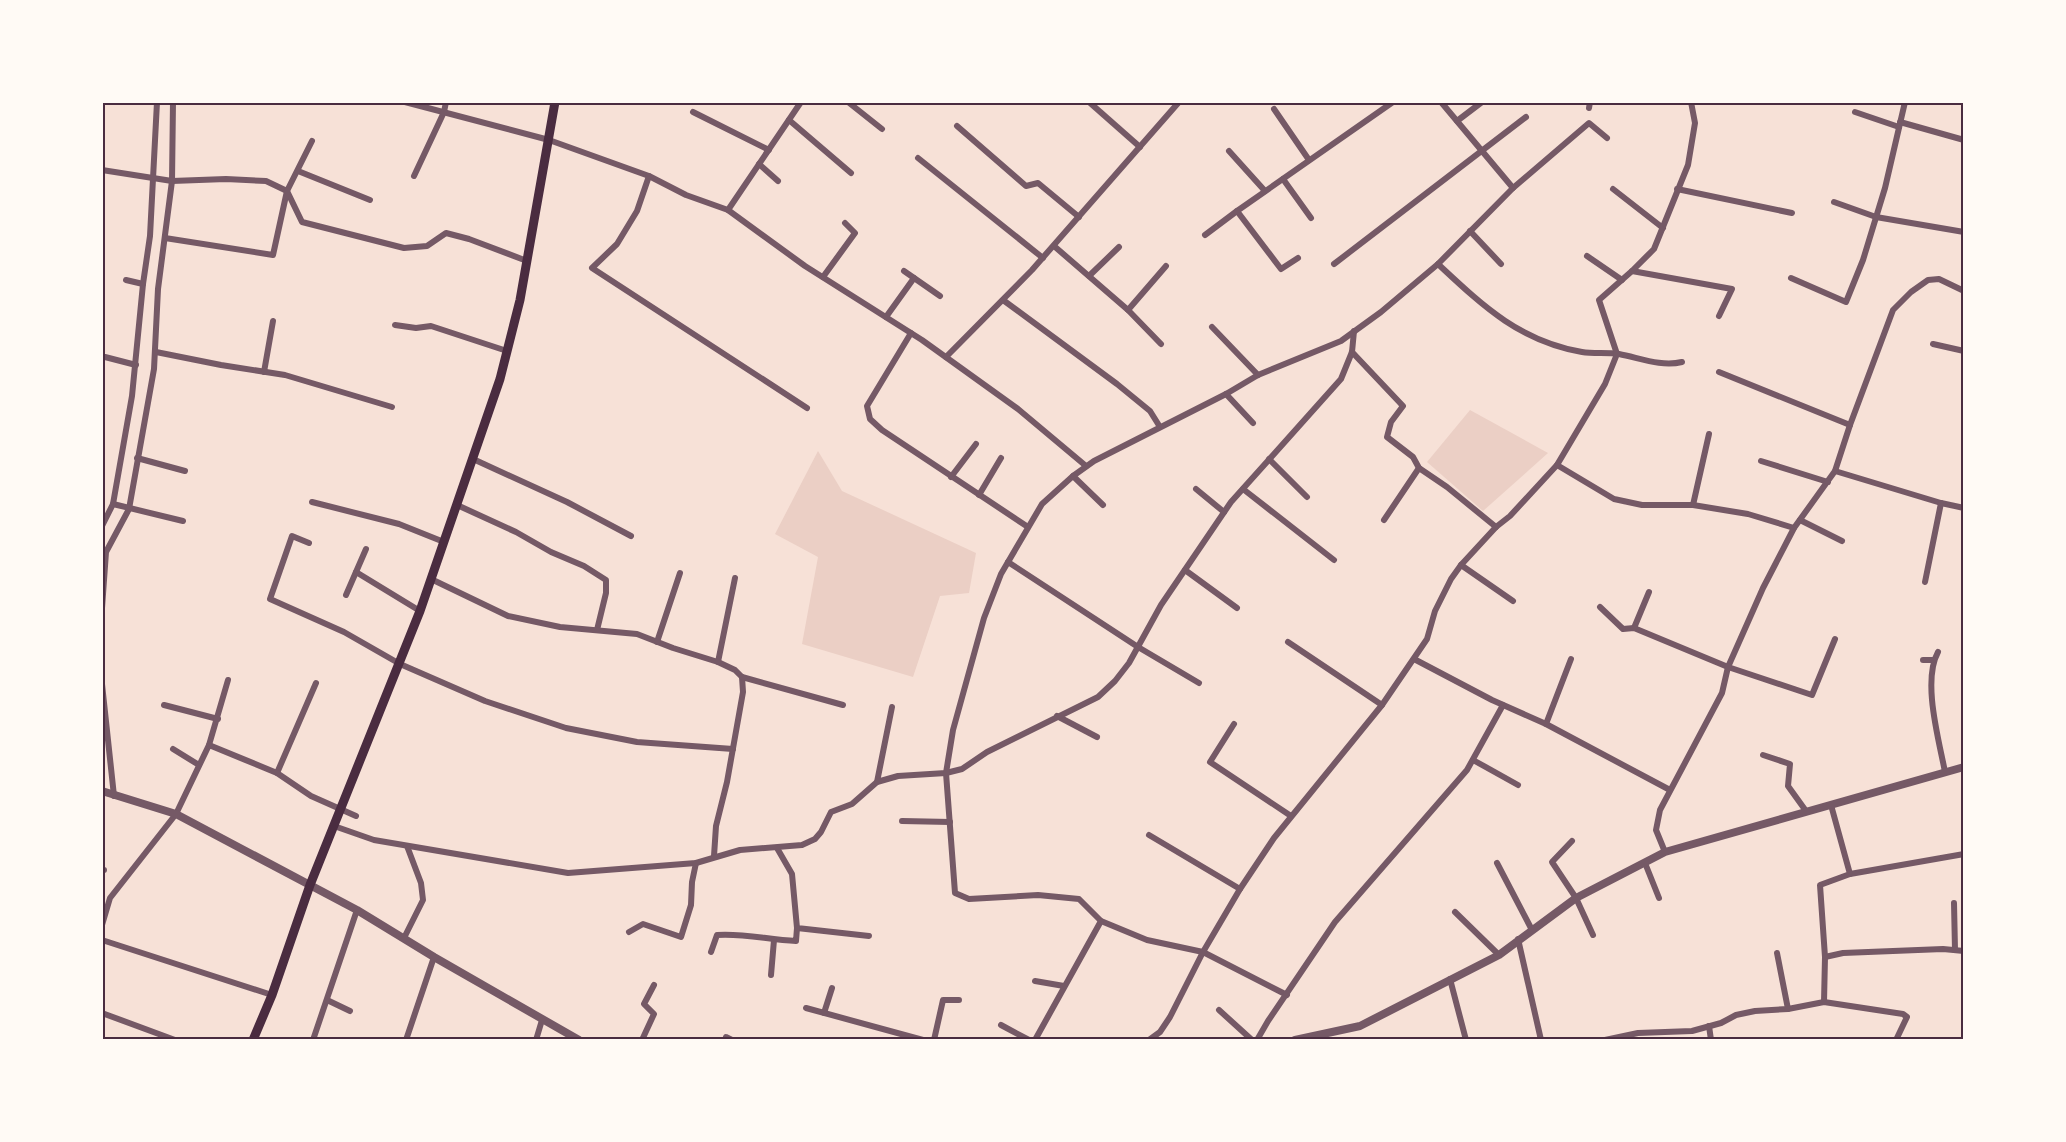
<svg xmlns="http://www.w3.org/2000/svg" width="2066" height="1142" font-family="Georgia,serif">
<rect width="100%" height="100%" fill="#f7e1d7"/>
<g fill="#ebcfc5">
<path d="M1470 410 1548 453 1483 511 1427 462Z"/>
<path d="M818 451 842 491 976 553 969 593 940 596 913 677 802 644 818 557 775 534Z"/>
</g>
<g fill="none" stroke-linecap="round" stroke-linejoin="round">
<g stroke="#755966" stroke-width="6">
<path d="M405 102 549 140 649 176 686 195 728 210 805 266 922 340 1018 409 1086 466"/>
<path d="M848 102 882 129"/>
<path d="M1089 102 1140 147"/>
<path d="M1441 102 1513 188"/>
<path d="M1589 108 1590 102"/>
<path d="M1274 109 1309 160"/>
<path d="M693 112 769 150"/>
<path d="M1855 112 1899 127"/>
<path d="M789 120 851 173"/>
<path d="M1457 121 1482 102"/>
<path d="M1900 122 1964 140"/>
<path d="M957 126 1026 186 1038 183 1079 217"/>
<path d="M1229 151 1265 191"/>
<path d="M918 158 1043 258"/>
<path d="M759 164 778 181"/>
<path d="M102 170 172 181 226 179 266 181 287 191"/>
<path d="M298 171 370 200"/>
<path d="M414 176 444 112 446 102"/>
<path d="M649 176 637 211 617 244 592 268 807 408"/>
<path d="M1283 179 1311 218"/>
<path d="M1613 189 1663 228"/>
<path d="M1677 189 1792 213"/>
<path d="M287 191 302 222 404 248 427 246 446 233 469 239 527 261"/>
<path d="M1834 202 1876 217 1964 232"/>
<path d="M728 210 801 102"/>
<path d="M1237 211 1281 269 1298 258"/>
<path d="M1470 231 1501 264"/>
<path d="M1205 235 1237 211 1393 102"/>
<path d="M165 238 273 255 287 191 312 141"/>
<path d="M1054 246 1128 310 1161 344"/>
<path d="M1587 256 1622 280"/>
<path d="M1334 264 1526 117"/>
<path d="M1438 264C1482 305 1519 341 1582 352 1594 354 1607 352 1619 354 1640 358 1661 367 1682 362"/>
<path d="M904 271 940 296"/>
<path d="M1632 271 1732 289 1719 316"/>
<path d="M1089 276 1119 247"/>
<path d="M823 277 855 233 845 223"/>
<path d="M1791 278 1846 302 1863 260 1885 188 1905 102"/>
<path d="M126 280 143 284"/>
<path d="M1003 300 1117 384 1150 411 1160 427"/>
<path d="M1128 310 1166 266"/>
<path d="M886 317 914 278"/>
<path d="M395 325 416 328 431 326 507 351"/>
<path d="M1212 327 1258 375"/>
<path d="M911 333 867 406 870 419 882 430 1028 527"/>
<path d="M1933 344 1964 351"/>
<path d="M156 352 221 365 285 375 392 407"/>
<path d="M1352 352 1403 406 1391 422 1387 437 1413 457 1419 468 1447 487 1496 527"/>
<path d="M105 357 136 365"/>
<path d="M946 357 1032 270 1179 102"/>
<path d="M264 372 273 321"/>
<path d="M1719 372 1850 425"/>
<path d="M1226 394 1253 423"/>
<path d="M137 458 185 471"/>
<path d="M473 459 567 502 631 536"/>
<path d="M1269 459 1307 497"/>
<path d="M1761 461 1828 482"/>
<path d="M1557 465 1614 499 1642 505H1693L1748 514 1794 528"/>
<path d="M1835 471 1941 503 1964 508"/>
<path d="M1073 476 1103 505"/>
<path d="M951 477 976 444"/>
<path d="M1196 489 1224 512"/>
<path d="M1243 489 1334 560"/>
<path d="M979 495 1001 458"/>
<path d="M312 502 399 524 444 542"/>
<path d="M113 504 183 521"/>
<path d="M457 505 516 532 551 552 584 566 606 580V593L597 630"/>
<path d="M1693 505 1709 434"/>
<path d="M1384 520 1419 468"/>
<path d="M1800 520 1842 541"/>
<path d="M102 526 113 504 132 396 143 284 150 236 157 102"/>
<path d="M309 543 292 536 270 599 344 632 400 664 485 701 566 728 637 742 733 749"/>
<path d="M1008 562 1138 647 1199 683"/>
<path d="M1461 565 1513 601"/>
<path d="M1185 570 1237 608"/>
<path d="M356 572 420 611"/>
<path d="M431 579 508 616 560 627 637 634 673 648 718 662 735 670 742 677 743 692 727 782 716 826 714 856"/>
<path d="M1925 582 1941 503"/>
<path d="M346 595 366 549"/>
<path d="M1600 607 1623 629 1634 628 1728 667 1812 695 1835 639"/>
<path d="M102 608 106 552 129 509 154 369 158 289 172 181 173 102"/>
<path d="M1634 628 1649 592"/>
<path d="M657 642 680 573"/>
<path d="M1288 642 1382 705"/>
<path d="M1938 652C1922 681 1939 740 1945 772"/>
<path d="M1414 659 1492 700 1546 724 1670 790"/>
<path d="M1923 660H1933"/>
<path d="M718 662 735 578"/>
<path d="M742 677 843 705"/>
<path d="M102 684 114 796"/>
<path d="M164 705 218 719"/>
<path d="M1057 716 1097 737"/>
<path d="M1234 724 1210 762 1291 816"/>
<path d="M1546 724 1571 659"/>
<path d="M209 745 228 680"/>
<path d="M173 749 199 765"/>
<path d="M1763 755 1790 764 1788 786 1806 811"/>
<path d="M1473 760 1518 785"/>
<path d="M277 773 316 683"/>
<path d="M877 782 892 707"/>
<path d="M902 821 950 822"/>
<path d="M334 826 374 840 568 873 696 863 740 850 802 845 815 839 821 832 831 812 852 804 877 782 898 776 946 773 962 769 987 752 1098 697 1115 681 1129 663 1161 605 1231 502 1341 379 1352 352 1354 331"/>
<path d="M1149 835 1240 889"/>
<path d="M1572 841 1552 862 1576 898 1593 935"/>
<path d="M777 848 792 874 797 928 869 936"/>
<path d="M1665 852 1656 830 1660 810 1722 693 1728 667 1763 588 1794 528 1835 471 1850 425 1893 310 1911 292 1928 280 1939 279 1964 291"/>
<path d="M1497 863 1532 930"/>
<path d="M1645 863 1659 898"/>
<path d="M102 870H104"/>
<path d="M1850 874 1964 854"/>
<path d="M1954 903 1955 950"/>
<path d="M1455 912 1499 955"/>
<path d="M102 925 110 898 176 814 209 745 277 773 311 796 356 816"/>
<path d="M629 932 643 924 681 937 691 905 692 882 696 863"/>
<path d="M404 938 423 900 421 883 407 846"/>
<path d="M1518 939 1541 1040"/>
<path d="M102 940 272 995"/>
<path d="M711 952 717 935C744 933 769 940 796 941L797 928"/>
<path d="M1777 953 1788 1009"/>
<path d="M1825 957 1843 953 1943 949 1964 951"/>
<path d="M771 975 774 940"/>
<path d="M1450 979 1466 1040"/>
<path d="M1035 981 1064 986"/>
<path d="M1287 995 1203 952 1147 940 1101 921 1079 899 1038 895 969 899 955 893 946 773 953 730 984 618 1001 574 1042 504 1073 476 1094 461 1226 394 1258 375 1341 341 1381 312 1438 264 1513 188 1589 123 1607 138"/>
<path d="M327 1000 350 1011"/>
<path d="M1824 1002 1825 957 1820 885 1850 874 1831 805"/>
<path d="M806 1008 923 1040"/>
<path d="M1219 1010 1252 1040"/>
<path d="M102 1013 175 1040"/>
<path d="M824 1013 832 988"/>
<path d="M1001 1025 1029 1040"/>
<path d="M1709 1026 1711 1040"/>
<path d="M313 1040 357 910"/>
<path d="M406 1040 434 957"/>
<path d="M536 1040 542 1020"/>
<path d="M642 1040 654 1014 644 1004 654 985"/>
<path d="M725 1040 726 1037 732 1040"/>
<path d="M934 1040 943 1000H959"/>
<path d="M1035 1040 1101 921"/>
<path d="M1149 1040 1160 1032 1170 1017 1203 952 1240 889 1274 838 1382 705 1427 639 1435 611 1451 579 1461 565 1496 527 1510 516 1557 465 1605 384 1617 354 1599 300 1632 271 1654 249 1688 165 1695 123 1691 102"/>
<path d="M1257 1040 1268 1021 1335 922 1467 770 1503 705"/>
<path d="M1605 1040 1638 1033 1692 1031 1721 1023 1736 1015 1755 1011 1788 1009 1824 1002 1903 1014 1907 1017 1896 1040"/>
</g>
<g stroke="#755966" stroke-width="8">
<path d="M102 791 176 814 357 910 434 957 579 1040"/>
<path d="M1295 1040 1360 1026 1499 955 1576 898 1665 852 1964 767"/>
</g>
<path stroke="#4a2c40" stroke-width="9" d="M253 1040 272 995 310 885 420 611 500 379 520 300 555 102"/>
</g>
<rect width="2066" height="1142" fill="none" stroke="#fffaf5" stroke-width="207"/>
<rect x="104" y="104" width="1858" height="934" fill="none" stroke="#4a2c40" stroke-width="2"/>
</svg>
